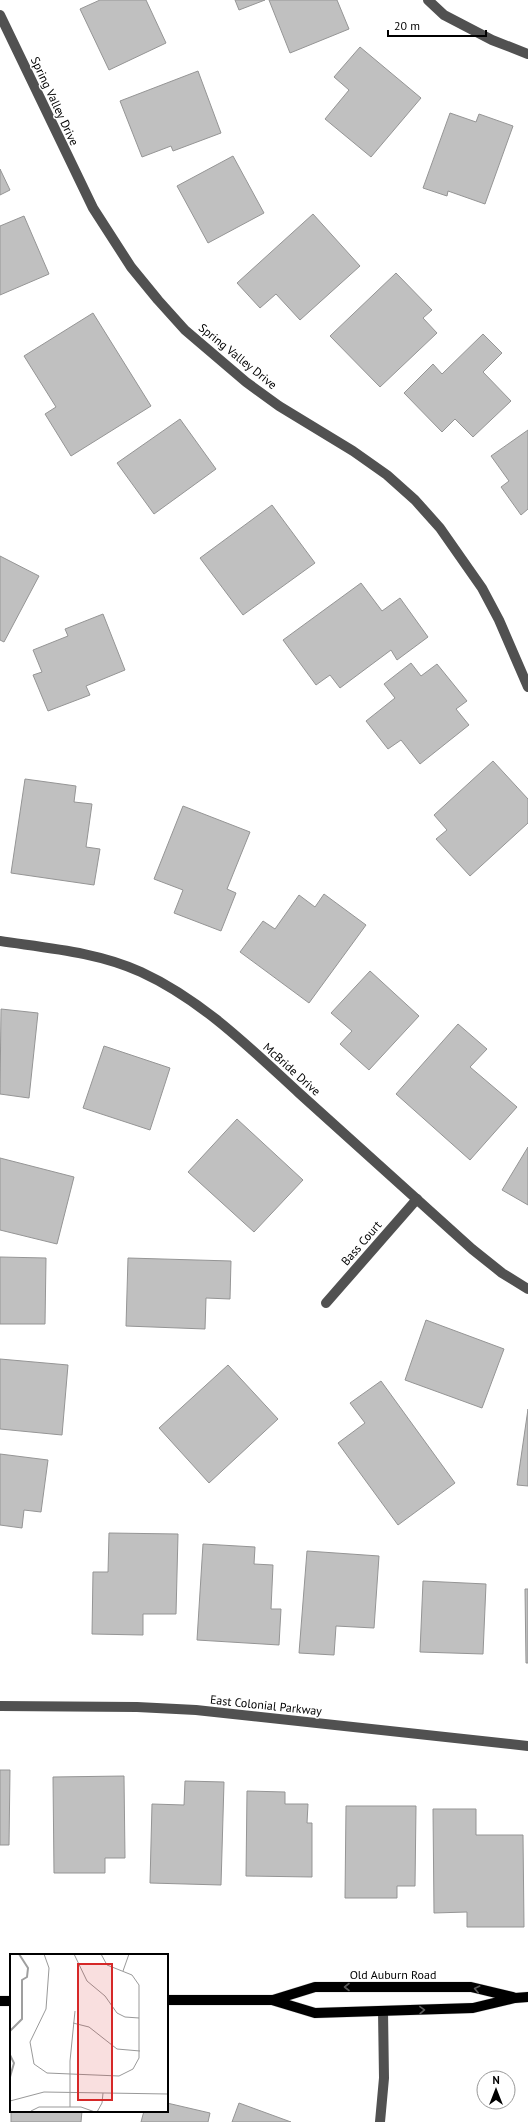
<svg xmlns="http://www.w3.org/2000/svg" width="528" height="2122" font-family="'PT Sans',sans-serif">
<rect width="100%" height="100%" fill="#fff"/>
<g fill="#c0c0c0" stroke="#959595">
<path d="M100 0H146L166 43 109 70 80 9Z"/>
<path d="M235 0H265L239 10Z"/>
<path d="M269 0H337L349 29 290 53Z"/>
<path d="M360 47 421 98 371 157 325 119 349 90 334 77Z"/>
<path d="M198 71 221 133 173 151 171 146 142 157 120 101Z"/>
<path d="M450 113 476 122 479 114 513 126 485 204 448 191 447 196 423 188Z"/>
<path d="M233 156 264 213 208 243 177 186Z"/>
<path d="M0 169 10 190 0 195Z"/>
<path d="M313 214 360 266 300 320 276 294 260 308 237 283Z"/>
<path d="M24 216 49 274 0 295V226Z"/>
<path d="M396 273 432 310 423 318 437 333 380 387 330 336Z"/>
<path d="M93 313 151 406 71 456 45 414 56 407 24 356Z"/>
<path d="M483 334 502 353 483 372 511 401 473 437 455 419 442 432 404 393 433 364 442 374Z"/>
<path d="M180 419 216 469 154 514 117 463Z"/>
<path d="M528 430V509L521 515 501 487 509 481 491 456Z"/>
<path d="M272 505 315 563 243 615 200 558Z"/>
<path d="M0 556 39 576 4 642 0 640Z"/>
<path d="M361 583 382 611 400 598 428 637 397 660 391 650 340 688 330 675 316 685 283 640Z"/>
<path d="M103 614 125 670 86 686 90 695 48 711 33 675 42 672 33 650 68 636 65 629Z"/>
<path d="M411 663 421 676 437 664 467 701 456 709 469 725 420 764 401 740 388 749 366 721 395 698 384 684Z"/>
<path d="M493 761 528 799V823L470 876 436 839 447 830 434 815Z"/>
<path d="M25 779 76 786 74 802 92 804 86 847 100 849 94 885 11 873Z"/>
<path d="M183 806 250 832 227 889 236 893 221 931 174 913 183 890 154 879Z"/>
<path d="M324 894 366 925 309 1003 240 952 263 921 275 929 299 895 315 907Z"/>
<path d="M370 971 419 1016 369 1070 340 1044 352 1031 331 1013Z"/>
<path d="M1 1009 38 1013 29 1098 0 1094Z"/>
<path d="M458 1024 487 1049 470 1067 517 1107 470 1160 396 1094Z"/>
<path d="M104 1046 170 1068 150 1130 83 1108Z"/>
<path d="M237 1119 303 1180 254 1232 188 1172Z"/>
<path d="M528 1147V1205L502 1190Z"/>
<path d="M0 1158 74 1177 57 1244 0 1230Z"/>
<path d="M0 1257 46 1258 45 1324H0Z"/>
<path d="M128 1258 231 1261 230 1299 206 1298 205 1329 126 1326Z"/>
<path d="M426 1320 504 1349 482 1408 405 1380Z"/>
<path d="M0 1359 68 1365 62 1435 0 1429Z"/>
<path d="M228 1365 278 1419 209 1483 159 1428Z"/>
<path d="M381 1381 455 1483 398 1525 338 1443 365 1423 350 1403Z"/>
<path d="M528 1409V1486L517 1485Z"/>
<path d="M0 1454 48 1460 41 1512 24 1510 22 1528 0 1525Z"/>
<path d="M109 1533 178 1534 176 1614H143V1635L92 1634 93 1572H108Z"/>
<path d="M203 1544 255 1547 254 1564 273 1565 271 1609H281L279 1645 197 1640Z"/>
<path d="M307 1551 379 1556 374 1628 336 1626 334 1655 299 1653Z"/>
<path d="M423 1581 486 1584 483 1654 420 1652Z"/>
<path d="M525 1589H528V1663H526Z"/>
<path d="M0 1770H10L9 1845H0Z"/>
<path d="M124 1776 125 1858H105V1873H54L53 1777Z"/>
<path d="M185 1781 224 1782 221 1885 150 1883 152 1804 184 1805Z"/>
<path d="M247 1791 285 1792V1804H308L307 1823H312V1877L246 1876Z"/>
<path d="M346 1806H416L415 1886H397V1898H345Z"/>
<path d="M433 1809H476V1835H523L524 1927H467V1912L434 1913Z"/>
<path d="M167 2103 210 2113 208 2122H141L144 2111H167Z"/>
<path d="M239 2103 291 2122H232Z"/>
<path d="M11 2107V2111H82L81 2122H11Z"/>
</g>
<g fill="none" stroke-linecap="round" stroke-linejoin="round">
<defs>
<g id="major">
<path d="M167 2000H272L315 2013 473 2008 515 1998 528 1997"/>
<path d="M273 2000 315 1987H471L513 1997"/>
<path d="M0 2001H11"/>
</g>
</defs>
<use href="#major" stroke="#dbdbdb" stroke-width="11"/>
<g stroke="#515151" stroke-width="10">
<path d="M428 0 444 15 492 40 528 54"/>
<path d="M0 15 93 208 131 267 158 300 185 330 246 382 279 406 353 451 387 475 415 500 440 528 482 588 499 620 528 687"/>
<path d="M0 941C47 948 98 952 141 972 202 1000 250 1048 299 1093 356 1145 414 1197 472 1249L502 1273 528 1289"/>
<path d="M326 1303 417 1199"/>
<path d="M0 1706 137 1707 196 1710 528 1746"/>
<path d="M380 2122 384 2078 383 2011"/>
</g>
<use href="#major" stroke="#000" stroke-width="10"/>
</g>
<defs><path id="oneway-chevron" d="M-2-3.5L2.5 0L-2 3.5" fill="none" stroke-width="1.6" stroke-linecap="round" stroke-linejoin="round"/></defs>
<g stroke="#595959">
<use href="#oneway-chevron" transform="translate(347 1987) rotate(-180)"/>
<use href="#oneway-chevron" transform="translate(477 1989) rotate(-167)"/>
<use href="#oneway-chevron" transform="translate(422 2010) rotate(-2)"/>
</g>
<g text-anchor="middle" dominant-baseline="central" stroke-width="3" stroke-linejoin="round" paint-order="stroke">
<g font-size="12" fill="#000" stroke="#fff">
<text transform="translate(55 101) rotate(65)">Spring Valley Drive</text>
<text transform="translate(238 356) rotate(39)">Spring Valley Drive</text>
<text transform="translate(292 1069) rotate(42)">McBride Drive</text>
<text transform="translate(361 1243) rotate(-49)">Bass Court</text>
<text transform="translate(266 1705) rotate(6)">East Colonial Parkway</text>
<text x="393" y="1974">Old Auburn Road</text>
</g>
</g>
<g transform="translate(10 1954)">
<rect width="158" height="158" fill="#fff"/>
<path fill="none" stroke="#9f9f9f" stroke-width="2" d="M0 77 12 65V26L17 23 18 14 9 0M0 101 4 109 0 123"/>
<path fill="none" stroke="#999" stroke-width="1" d="M34 0 39 14 36 55 20 88 24 110 37 119 109 122 123 115 129 104V31L122 21 97 11 91 0M64 0 77 27 95 42 107 59 115 63 129 64M113 17 119 0M63 69 79 73 107 95 130 97M0 147 34 138 158 140M60 153V107L65 57M21 157 29 153H71L85 158M87 158 92 149 93 139"/>
<path fill="#d62828" fill-opacity="0.15" stroke="#d62828" stroke-width="2" d="M68 10H102V146H68Z"/>
<rect width="158" height="158" fill="none" stroke="#000" stroke-width="2"/>
</g>
<g transform="translate(496 2090)"><circle r="19" fill="#ffffff" stroke="#999999"/>
<path d="M0-3L7 15L0 10L-7 15Z" fill="#000000"/>
<text y="-6" font-size="11" font-weight="bold" text-anchor="middle" fill="#000000">N</text>
</g>
<path d="M388 30v6h98v-6" fill="none" stroke="#000000" stroke-width="2"/>
<text x="394" y="30" font-size="12" fill="#000000" stroke="#ffffff" stroke-width="3" paint-order="stroke">20 m</text>
</svg>
